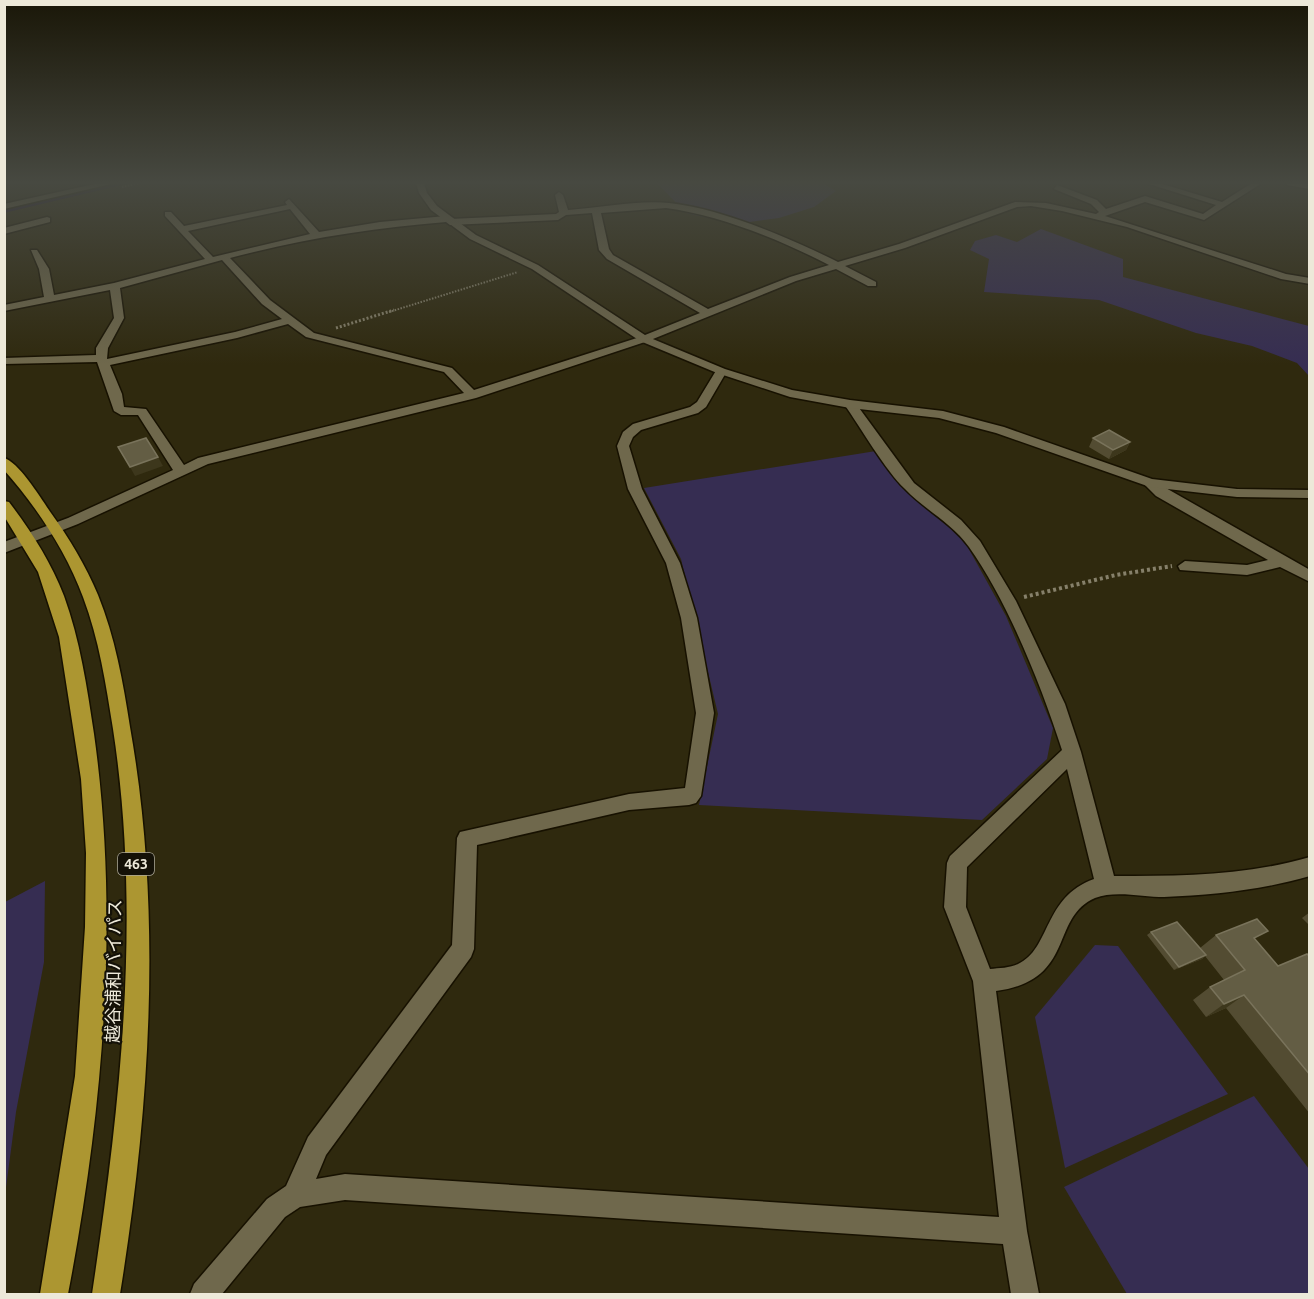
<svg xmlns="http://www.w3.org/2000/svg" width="1314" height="1299" font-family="Ubuntu,'Noto Sans JP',sans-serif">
<rect width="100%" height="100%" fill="#2f290e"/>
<g fill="#362d52">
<path d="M647 183H822L836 191 814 207 779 218 735 224 686 213 657 183Z"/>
<path d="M1041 229 1123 259V277L1309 326V376L1297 363 1252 346 1196 333 1099 300 984 292 989 259 970 250 975 241 996 235 1017 242Z"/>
<path d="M876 451 900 486 946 522 965 542 1006 616 1053 728 1047 759 982 820 699 805 718 714 681 559 644 488Z"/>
<path d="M45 881 44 962 16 1112 5 1195V902Z"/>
<path d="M1095 945 1118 946 1228 1094 1065 1168 1035 1017Z"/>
<path d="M1254 1096 1309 1169V1294H1127L1064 1187Z"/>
</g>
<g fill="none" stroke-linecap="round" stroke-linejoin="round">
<path fill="#190c34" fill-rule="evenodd" d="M111 183H130L4 213V207Z"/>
<defs>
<g id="minor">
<path d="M99 183H115L4 209V204Z"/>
<path d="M1146 183H1159L1222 202 1252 183H1262L1204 220 1145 202 1105 216 1286 274 1310 278V284L1281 279 1127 227 1062 211 1031 206 1017 207 905 248 845 266 876 282V286H868L836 269 796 281 648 341 476 398 208 464 78 524 4 553V542L68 518 173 470 138 415H121L114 411 97 362 4 364V358L96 355V348L114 318 110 290 4 311V305L44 297 39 269 31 250H37L49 269 54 295 114 283 205 259 165 216V212H171L184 226 287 205 285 202 289 199 319 232 380 222 446 216 450 219 556 214 559 212 555 195 559 192 563 195 568 210C599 208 638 200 669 203 720 208 792 239 838 262L899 244 1015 202 1046 203 1096 214 1099 212 1091 204 1054 189 1057 185 1097 200 1106 209 1145 196 1203 214 1216 205ZM666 208C719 215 781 240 829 265L790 277 708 309 613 255 609 249 601 213ZM290 209 310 234 213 257 188 231ZM592 213 599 250 607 259 700 313 640 337 474 390 452 368 314 333 270 300 230 258C301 239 373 228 446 222L450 225 558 220 566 215ZM222 260 262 304 282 319 235 332 107 359 108 348 124 318 120 288ZM288 324 306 337 444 372 464 393 198 458 184 465 146 409 124 407 122 394 110 365 237 338Z"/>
<path d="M1286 183 1310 184V189L1287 185Z"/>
<path d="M47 217 50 218V222L4 234V228Z"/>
<path d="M721 368 727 371 706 407 698 413 641 430 633 437 629 446 642 489 680 563 697 618 714 713 701 796 696 803 689 805 629 810 477 845 474 949 471 957 326 1155 316 1179 345 1174 999 1217 973 981 944 907 947 863 950 856 1062 750C1042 687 1007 600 969 547 952 523 925 510 905 489 885 470 861 428 844 404L846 401H854L914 483 961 520 980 541 1016 601 1065 704 1081 752 1114 876C1181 876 1244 876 1310 857V876C1262 890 1214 895 1164 897 1143 897 1115 890 1095 898 1049 918 1077 980 996 991L1027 1231 1039 1294H1011L1003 1244 345 1200 300 1207 285 1217 222 1294H190L194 1284 267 1199 286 1186 308 1137 452 945 457 838 460 832 629 794 685 788 696 713 681 618 666 563 628 489 617 446 623 432 633 424 690 407 697 402 717 369ZM1067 769 1094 879C1043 897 1051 949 1018 964 1010 968 999 968 990 969L966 907 967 867Z"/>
<path d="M1150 479 1310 570V582L1280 567 1247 575 1180 570 1178 566 1185 561 1247 565 1268 560 1156 496 1143 483Z"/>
</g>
<path id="tertiary" d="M416 183H424L427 193 437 206 476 235 538 265 648 337 725 369 792 390 850 400 943 411 1004 427 1152 479 1237 489 1310 490V498L1237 497 1150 487 996 433 939 418 850 408 790 397 717 373 640 341 532 269 470 239 431 210 419 193Z"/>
<g id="trunk">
<path d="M4 458C19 462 42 500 51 513 69 538 86 566 98 595 115 637 123 682 130 727 163 913 150 1108 120 1294H92C120 1107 142 918 113 729 106 685 99 639 83 597 66 551 36 506 4 470Z"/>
<path d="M4 501 9 502C31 531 51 562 64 596 80 640 87 687 94 734 120 919 103 1111 68 1294H40L75 1076 85 927 86 853 81 779 59 637 38 572 4 516Z"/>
</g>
</defs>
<use href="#minor" stroke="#171100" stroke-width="3"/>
<use href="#tertiary" stroke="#171100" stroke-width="3"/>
<use href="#trunk" stroke="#171100" stroke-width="3"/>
<g stroke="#86806a" stroke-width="2" stroke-dasharray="1.5 1.5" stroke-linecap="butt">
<path d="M122 187 140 183"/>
<path d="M389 312 518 272"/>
</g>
<path stroke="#86806a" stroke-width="3" stroke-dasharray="2 2" stroke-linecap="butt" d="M336 328 394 310"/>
<path stroke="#86806a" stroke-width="4" stroke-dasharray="3 3" stroke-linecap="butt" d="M1024 597 1116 575 1172 566"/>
<use href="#minor" fill="#6f684c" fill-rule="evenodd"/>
<use href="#tertiary" fill="#6f684c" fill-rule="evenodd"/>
<use href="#trunk" fill="#ac9631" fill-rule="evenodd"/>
</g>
<g fill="#534c32">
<path d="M1093 438 1130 442 1126 450 1109 459 1089 447Z"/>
<path d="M1310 912V926L1302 918Z"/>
<path d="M1151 932 1200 948 1216 935 1256 940 1278 966 1310 957V1114L1226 1008 1206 1017 1193 1000 1210 987 1224 980 1205 956 1202 959 1174 970 1147 935Z"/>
</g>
<g fill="#3d371c">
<path d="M1130 442 1126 450 1109 459 1113 450Z"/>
<path d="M158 457 163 466 135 476 130 467Z"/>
<path d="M1206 955 1202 959 1174 970 1179 967Z"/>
<path d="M1244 995 1226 1008 1206 1017 1224 1004Z"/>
</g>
<g fill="#635d44" stroke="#79735b" stroke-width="1.5">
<path d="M1109 430 1130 442 1113 450 1093 438Z"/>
<path d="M146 438 158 457 130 467 118 447Z"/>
<path d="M1257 919 1268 931 1254 938 1278 966 1307 954 1310 957V1075L1244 995 1224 1004 1210 987 1245 970 1216 935Z"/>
<path d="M1177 922 1206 955 1179 967 1151 932Z"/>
</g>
<linearGradient id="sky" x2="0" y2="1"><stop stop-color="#1a1708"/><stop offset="0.5" stop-color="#474941"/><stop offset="1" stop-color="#474941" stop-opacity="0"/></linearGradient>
<rect width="1314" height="365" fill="url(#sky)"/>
<g text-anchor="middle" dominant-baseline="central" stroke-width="4.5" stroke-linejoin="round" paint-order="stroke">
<rect fill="#141107" stroke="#aca89a" stroke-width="1.5" x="118" y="853" width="36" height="22" rx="4.5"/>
<g font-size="14" font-weight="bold" fill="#ede9d9">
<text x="136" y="864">463</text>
</g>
<g font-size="18" fill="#ede9d9" stroke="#141107">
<text transform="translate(113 971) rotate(-89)">越谷浦和バイパス</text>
</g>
</g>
<rect width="1314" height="1299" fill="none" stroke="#ede9d9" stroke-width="12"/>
</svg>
